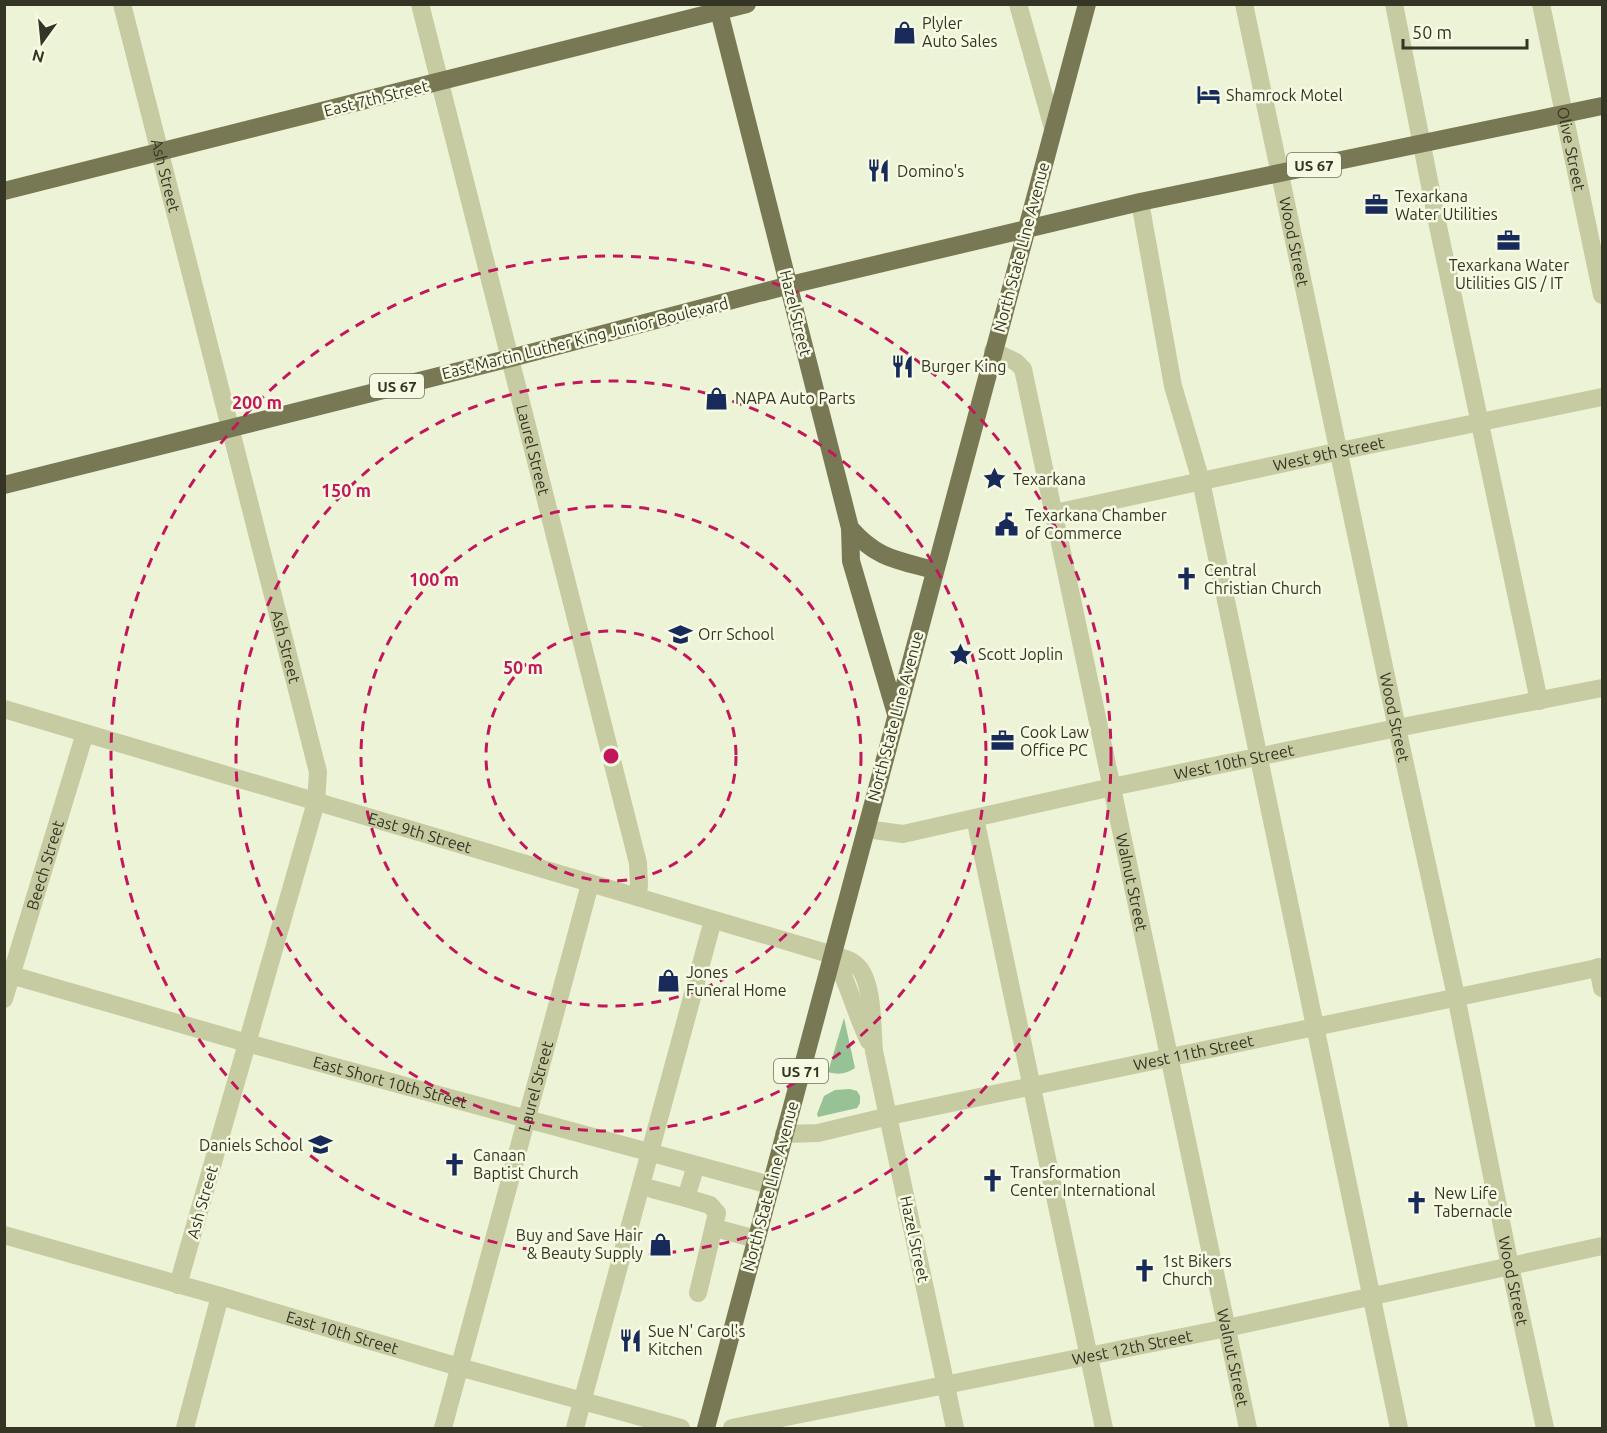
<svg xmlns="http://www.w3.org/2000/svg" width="1607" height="1433" font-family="Ubuntu,sans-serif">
<rect width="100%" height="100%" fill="#edf3d6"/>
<g fill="#96c295">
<path d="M844 1018 855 1068C846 1074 839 1075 828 1072Z"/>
<path d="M850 1089 857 1091 860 1096V1103L857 1108 818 1117 817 1114 824 1096 835 1090Z"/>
</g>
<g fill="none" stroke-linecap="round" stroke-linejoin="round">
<g stroke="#c7cba1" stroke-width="18">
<path id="s1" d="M122 4 318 772 316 802 178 1285"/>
<path id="s2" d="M420 4 638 863 639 886 637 897"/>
<path d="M1018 4 1053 128"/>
<path id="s3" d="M1244 4 1397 728 1456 996 1510 1266 1545 1428"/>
<path d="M1394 4 1439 231 1539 701"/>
<path id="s4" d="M1541 4 1602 295"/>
<path d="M1140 202 1173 386 1201 481 1399 1428"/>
<path id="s5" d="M993 351 1016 362 1023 369 1248 1428"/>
<path id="s6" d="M1055 513 1340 451 1602 397"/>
<path id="s7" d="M4 709 833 955C840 957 849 959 855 964 874 978 872 1029 874 1051L955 1428"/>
<path d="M975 818 1104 1428"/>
<path id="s8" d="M866 829 903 834 1112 787 1397 728 1602 688"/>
<path d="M833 955C849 983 855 1013 869 1041"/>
<path d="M1598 967 1602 988"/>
<path id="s9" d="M11 975 247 1043 770 1185"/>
<path id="s10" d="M4 999 85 733"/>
<path id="s11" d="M784 1134 818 1133 889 1116 1602 967"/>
<path d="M652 1189 686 1198 696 1165"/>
<path d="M686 1198 710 1205 717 1213 698 1293"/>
<path d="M715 1228 756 1239"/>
<path id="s12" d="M4 1235 220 1296 459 1367 681 1428"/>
<path d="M185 1428 220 1296"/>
<path id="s13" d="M443 1428 590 884"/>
<path d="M575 1428 713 920"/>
<path id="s14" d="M732 1428 1227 1328 1602 1246"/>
</g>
<g stroke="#797854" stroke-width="18">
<path d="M719 11 850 528C877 559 897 560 934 570"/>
<path d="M4 191 747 4"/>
<path d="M4 485 511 358 790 285 1140 202 1602 106"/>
<path d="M850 528 851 561 896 714"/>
<path d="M706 1428 1087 4"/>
</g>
</g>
<g fill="none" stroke="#c2185b" stroke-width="3" stroke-dasharray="10 8">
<circle cx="611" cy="756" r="125"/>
<circle cx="611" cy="756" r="250"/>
<circle cx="611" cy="756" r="375"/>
<circle cx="611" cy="756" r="500"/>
</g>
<defs>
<symbol id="shop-bare" viewBox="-9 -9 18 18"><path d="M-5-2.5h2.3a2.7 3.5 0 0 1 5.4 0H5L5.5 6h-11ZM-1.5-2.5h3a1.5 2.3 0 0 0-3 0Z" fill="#172a59" stroke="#f6fae2" stroke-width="2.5" paint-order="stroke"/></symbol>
<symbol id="hotel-bare" viewBox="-9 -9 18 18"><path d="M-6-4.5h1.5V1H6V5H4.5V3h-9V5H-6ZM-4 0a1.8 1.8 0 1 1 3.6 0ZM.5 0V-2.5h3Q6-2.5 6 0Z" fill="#172a59" stroke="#f6fae2" stroke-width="2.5" paint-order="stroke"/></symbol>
<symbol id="restaurant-bare" viewBox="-9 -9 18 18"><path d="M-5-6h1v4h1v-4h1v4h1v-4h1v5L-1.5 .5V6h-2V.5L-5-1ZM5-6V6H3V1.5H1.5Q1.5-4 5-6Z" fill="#172a59" stroke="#f6fae2" stroke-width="2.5" paint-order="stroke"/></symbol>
<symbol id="office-bare" viewBox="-9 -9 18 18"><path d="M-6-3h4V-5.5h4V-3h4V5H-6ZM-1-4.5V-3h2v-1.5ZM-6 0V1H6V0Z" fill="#172a59" stroke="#f6fae2" stroke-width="2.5" paint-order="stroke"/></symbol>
<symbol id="sight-bare" viewBox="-9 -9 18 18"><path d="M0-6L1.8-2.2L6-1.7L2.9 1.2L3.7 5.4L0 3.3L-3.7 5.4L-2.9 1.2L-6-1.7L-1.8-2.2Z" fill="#172a59" stroke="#f6fae2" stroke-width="2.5" paint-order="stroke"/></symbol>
<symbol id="civic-bare" viewBox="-9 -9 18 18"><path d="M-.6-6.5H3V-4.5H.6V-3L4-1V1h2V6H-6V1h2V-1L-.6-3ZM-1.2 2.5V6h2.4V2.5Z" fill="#172a59" stroke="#f6fae2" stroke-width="2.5" paint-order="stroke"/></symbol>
<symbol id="church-bare" viewBox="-9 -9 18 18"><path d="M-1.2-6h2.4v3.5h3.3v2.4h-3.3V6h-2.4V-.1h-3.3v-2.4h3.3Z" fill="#172a59" stroke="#f6fae2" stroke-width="2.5" paint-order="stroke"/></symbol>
<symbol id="school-bare" viewBox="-9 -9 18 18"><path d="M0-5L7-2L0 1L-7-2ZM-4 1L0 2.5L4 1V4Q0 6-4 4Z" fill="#172a59" stroke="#f6fae2" stroke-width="2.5" paint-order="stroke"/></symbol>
</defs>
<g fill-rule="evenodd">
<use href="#shop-bare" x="888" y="16" width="33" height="33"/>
<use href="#hotel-bare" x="1192" y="78" width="33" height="33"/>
<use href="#restaurant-bare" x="862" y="154" width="33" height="33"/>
<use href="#office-bare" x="1360" y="188" width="33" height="33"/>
<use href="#office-bare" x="1492" y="224" width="33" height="33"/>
<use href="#restaurant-bare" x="886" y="350" width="33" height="33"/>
<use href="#shop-bare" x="700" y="382" width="33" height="33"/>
<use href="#sight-bare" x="978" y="462" width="33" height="33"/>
<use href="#civic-bare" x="990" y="508" width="33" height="33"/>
<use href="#church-bare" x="1170" y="562" width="33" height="33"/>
<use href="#school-bare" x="664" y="618" width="33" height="33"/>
<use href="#sight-bare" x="944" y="638" width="33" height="33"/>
<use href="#office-bare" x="986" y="724" width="33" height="33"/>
<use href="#shop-bare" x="652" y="964" width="33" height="33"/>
<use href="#school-bare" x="304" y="1128" width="33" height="33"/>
<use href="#church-bare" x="438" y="1148" width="33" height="33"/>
<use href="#church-bare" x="976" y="1164" width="33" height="33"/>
<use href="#church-bare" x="1400" y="1186" width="33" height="33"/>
<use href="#shop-bare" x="644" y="1228" width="33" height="33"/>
<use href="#church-bare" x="1128" y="1254" width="33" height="33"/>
<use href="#restaurant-bare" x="614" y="1324" width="33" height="33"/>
</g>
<g text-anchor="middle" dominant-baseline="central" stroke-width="5" stroke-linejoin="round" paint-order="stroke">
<g fill="#f6fae2" stroke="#6f705e" stroke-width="1.5">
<rect x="1287" y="153" width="54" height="24" rx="4.5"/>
<rect x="370" y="374" width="54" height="24" rx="4.5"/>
<rect x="774" y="1059" width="54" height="24" rx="4.5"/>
</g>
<g font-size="15" font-weight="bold" fill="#353525">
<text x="1314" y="165">US 67</text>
<text x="397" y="386">US 67</text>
<text x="801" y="1071">US 71</text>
</g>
<g font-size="16" fill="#353525" stroke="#f6fae2" text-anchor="start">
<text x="922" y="23">Plyler<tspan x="922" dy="18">Auto Sales</tspan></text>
<text x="1226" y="95">Shamrock Motel</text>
<text x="897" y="171">Domino's</text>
<text x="1395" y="196">Texarkana<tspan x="1395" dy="18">Water Utilities</tspan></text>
<text x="1509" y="265" text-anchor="middle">Texarkana Water<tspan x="1509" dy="18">Utilities GIS / IT</tspan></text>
<text x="921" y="366">Burger King</text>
<text x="735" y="398">NAPA Auto Parts</text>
<text x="1013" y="479">Texarkana</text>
<text x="1025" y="515">Texarkana Chamber<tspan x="1025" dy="18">of Commerce</tspan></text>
<text x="1204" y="570">Central<tspan x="1204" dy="18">Christian Church</tspan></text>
<text x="698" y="634">Orr School</text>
<text x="978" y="654">Scott Joplin</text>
<text x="1020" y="732">Cook Law<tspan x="1020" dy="18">Office PC</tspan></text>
<text x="686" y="972">Jones<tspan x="686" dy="18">Funeral Home</tspan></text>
<text x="303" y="1145" text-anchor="end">Daniels School</text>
<text x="473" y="1155">Canaan<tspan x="473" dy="18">Baptist Church</tspan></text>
<text x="1010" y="1172">Transformation<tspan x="1010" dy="18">Center International</tspan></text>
<text x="1434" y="1193">New Life<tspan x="1434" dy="18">Tabernacle</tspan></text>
<text x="643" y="1235" text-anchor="end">Buy and Save Hair<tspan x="643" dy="18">&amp; Beauty Supply</tspan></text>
<text x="1162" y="1261">1st Bikers<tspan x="1162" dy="18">Church</tspan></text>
<text x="648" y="1331">Sue N' Carol's<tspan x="648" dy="18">Kitchen</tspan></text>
</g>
<g font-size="16" fill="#353525" stroke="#f6fae2">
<text transform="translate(376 98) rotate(-14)">East 7th Street</text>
<text stroke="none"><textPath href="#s4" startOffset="148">Olive Street</textPath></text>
<text stroke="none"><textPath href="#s1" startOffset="177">Ash Street</textPath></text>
<text stroke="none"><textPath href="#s3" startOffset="243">Wood Street</textPath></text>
<text transform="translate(1021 247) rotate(-75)">North State Line Avenue</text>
<text transform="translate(796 313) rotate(76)">Hazel Street</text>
<text transform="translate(585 338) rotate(-14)">East Martin Luther King Junior Boulevard</text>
<text stroke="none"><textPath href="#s2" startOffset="460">Laurel Street</textPath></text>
<text stroke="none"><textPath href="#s6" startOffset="280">West 9th Street</textPath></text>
<text stroke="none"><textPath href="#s1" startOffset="663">Ash Street</textPath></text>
<text transform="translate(895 716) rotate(-75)">North State Line Avenue</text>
<text stroke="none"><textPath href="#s3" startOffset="729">Wood Street</textPath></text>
<text stroke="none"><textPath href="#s8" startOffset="376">West 10th Street</textPath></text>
<text stroke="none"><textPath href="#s7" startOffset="434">East 9th Street</textPath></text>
<text stroke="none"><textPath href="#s10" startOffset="140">Beech Street</textPath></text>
<text stroke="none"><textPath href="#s5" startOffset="560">Walnut Street</textPath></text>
<text stroke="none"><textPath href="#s11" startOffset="418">West 11th Street</textPath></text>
<text stroke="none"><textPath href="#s9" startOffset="394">East Short 10th Street</textPath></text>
<text stroke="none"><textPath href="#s13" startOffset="354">Laurel Street</textPath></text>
<text transform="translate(770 1186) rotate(-75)">North State Line Avenue</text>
<text transform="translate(202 1202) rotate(-74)">Ash Street</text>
<text transform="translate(915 1239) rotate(78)">Hazel Street</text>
<text stroke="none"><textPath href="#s3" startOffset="1305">Wood Street</textPath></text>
<text stroke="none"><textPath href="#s12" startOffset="352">East 10th Street</textPath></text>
<text stroke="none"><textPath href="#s14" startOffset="408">West 12th Street</textPath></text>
<text stroke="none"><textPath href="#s5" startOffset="1046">Walnut Street</textPath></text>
</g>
</g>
<circle cx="611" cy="756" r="9" fill="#c2185b" stroke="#f6fae2" stroke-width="3"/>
<g font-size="18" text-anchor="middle" font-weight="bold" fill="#c2185b" stroke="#f6fae2" stroke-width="5" stroke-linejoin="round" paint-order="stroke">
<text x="257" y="409">200 m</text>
<text x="346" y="497">150 m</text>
<text x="434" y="586">100 m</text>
<text x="523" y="674">50 m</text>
</g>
<rect width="1607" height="1433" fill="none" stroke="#353525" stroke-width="12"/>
<g transform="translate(42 42) rotate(195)" stroke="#f6fae2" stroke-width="4.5" paint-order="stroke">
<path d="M0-4.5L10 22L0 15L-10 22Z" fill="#353525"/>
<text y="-9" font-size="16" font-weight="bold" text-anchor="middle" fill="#353525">N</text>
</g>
<path d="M1403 39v9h124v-9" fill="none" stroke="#353525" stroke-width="3"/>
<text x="1412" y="39" font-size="18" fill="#353525" stroke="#f6fae2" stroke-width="4.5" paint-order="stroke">50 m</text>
</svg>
